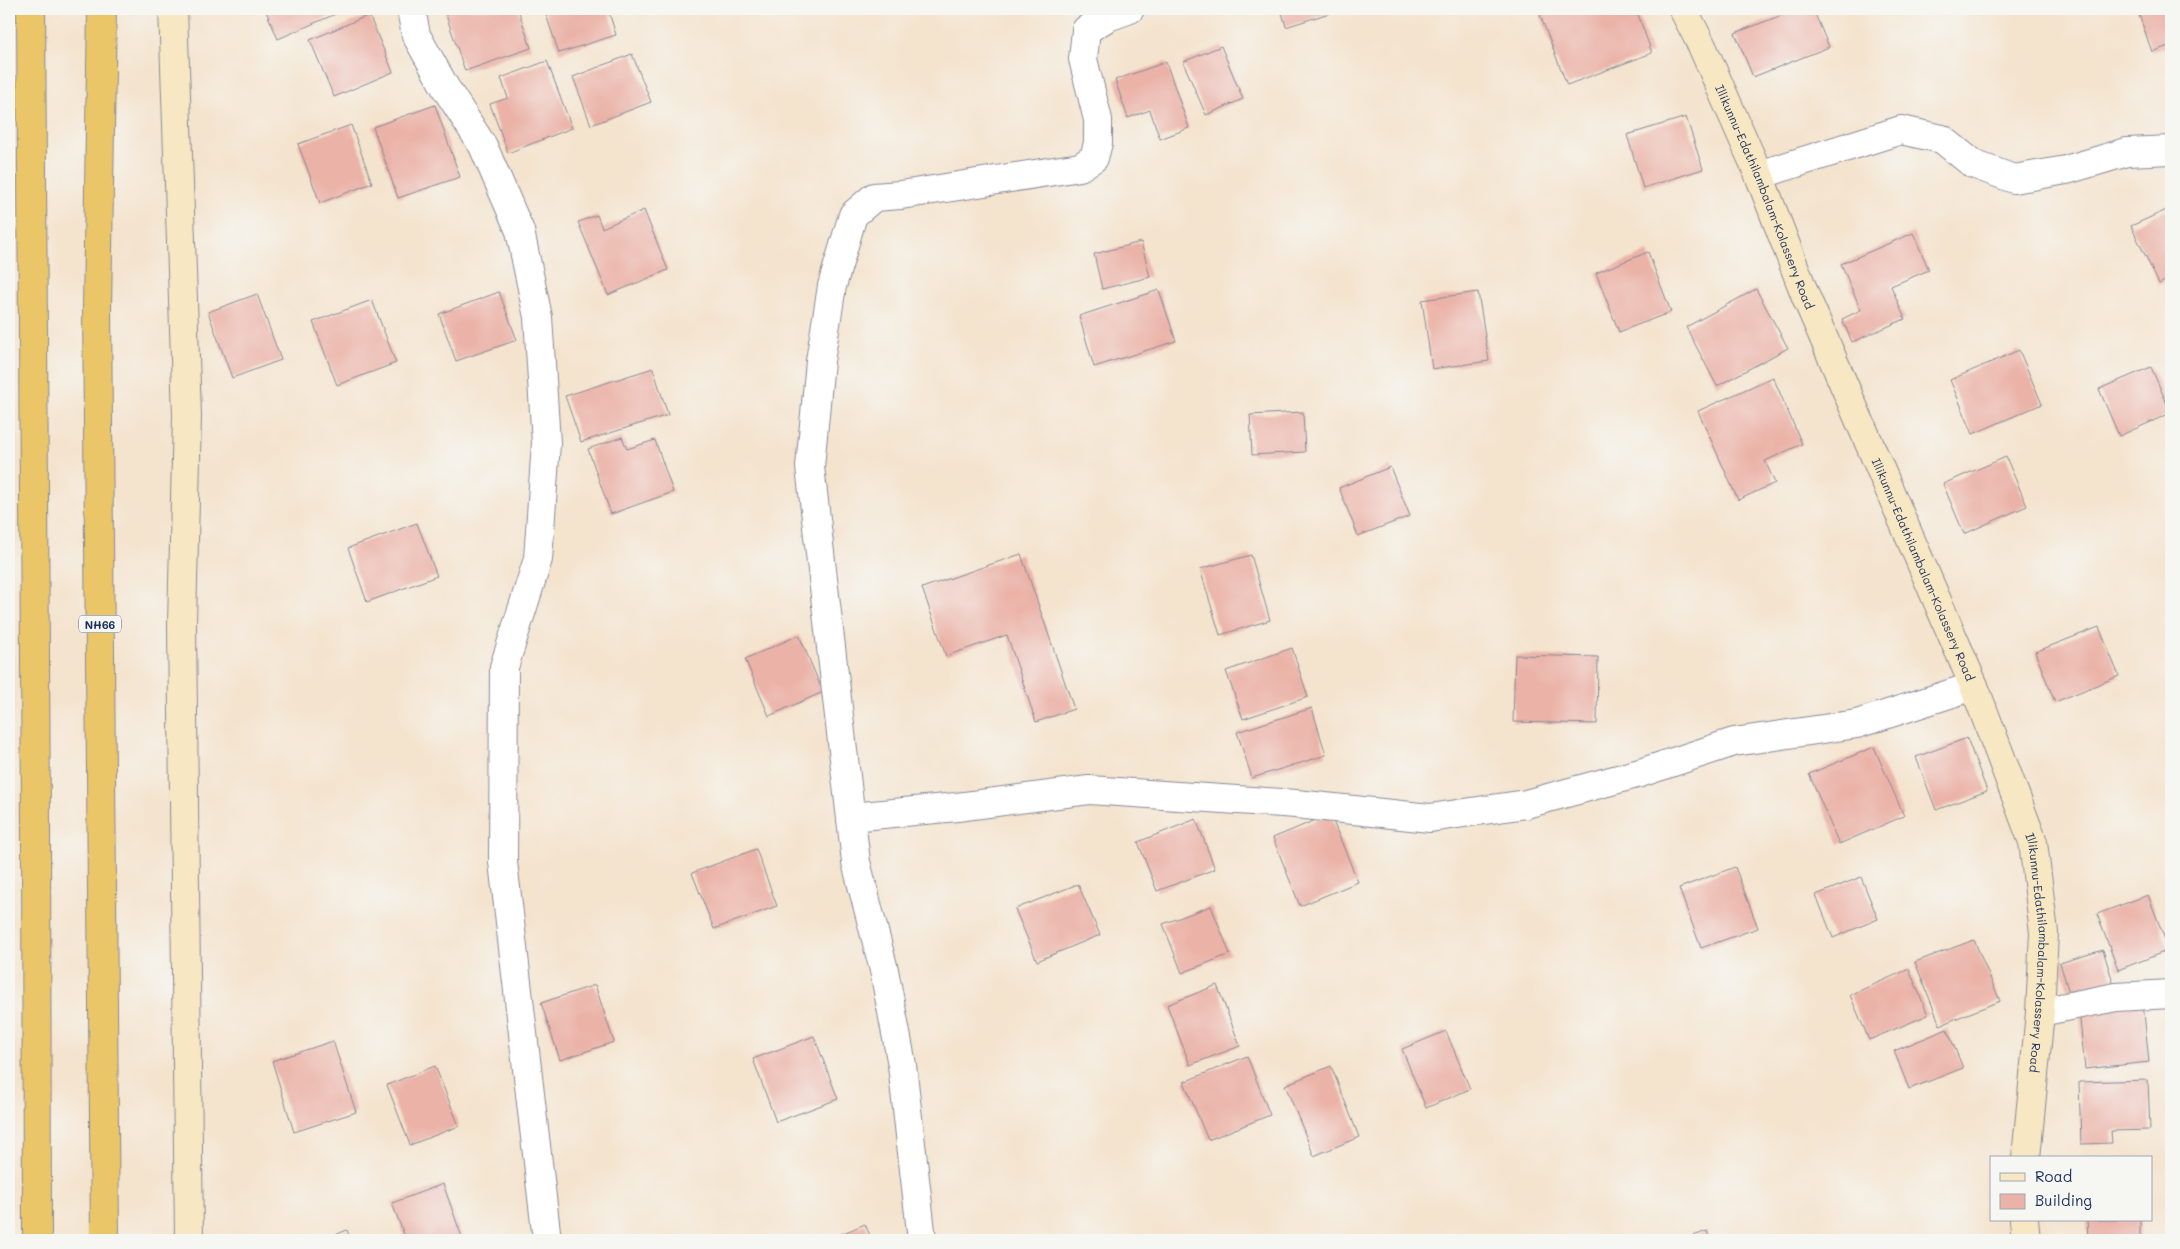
<svg xmlns="http://www.w3.org/2000/svg" width="2180" height="1249" font-family="Mali,sans-serif">
<rect width="100%" height="100%" fill="#f6f6f2"/>
<filter id="ink" filterUnits="userSpaceOnUse"><feTurbulence type="fractalNoise" baseFrequency=".02" numOctaves="2"/><feDisplacementMap in="SourceGraphic" scale="10" xChannelSelector="R" yChannelSelector="G"/><feConvolveMatrix kernelMatrix="1 2 1 2 8 2 1 2 1" color-interpolation-filters="sRGB"/></filter>
<filter id="wash" filterUnits="userSpaceOnUse"><feTurbulence type="fractalNoise" baseFrequency=".0096" numOctaves="4" result="noise"/><feDisplacementMap in="SourceGraphic" scale="20" xChannelSelector="R" yChannelSelector="G"/><feGaussianBlur stdDeviation="1.12" result="paint"/><feColorMatrix in="noise" values="0 0 0 0 0 0 0 0 0 0 0 0 0 0 0 0 0 1.4 0 .05"/><feComposite in="paint" operator="in"/></filter>
<g filter="url(#wash)">
<rect width="100%" height="100%" fill="#f4e3cd"/>
<g id="blocks">
<g fill="#ebb2a7">
<path d="M265 9H347L278 39Z"/>
<path d="M444 9H518L531 48 465 71Z"/>
<path d="M544 9H608L616 35 559 53Z"/>
<path d="M1281 9H1342L1286 27Z"/>
<path d="M1557 9H1636L1652 53 1567 85 1540 15Z"/>
<path d="M1798 9H1813L1829 47 1753 77 1735 33Z"/>
<path d="M2137 9H2171V45L2152 52Z"/>
<path d="M369 15 393 72 334 97 310 40Z"/>
<path d="M1221 46 1243 99 1206 115 1183 62Z"/>
<path d="M632 54 651 102 591 125 573 77Z"/>
<path d="M547 61 572 128 508 153 490 104 508 98 501 78Z"/>
<path d="M1166 62 1189 128 1160 139 1150 110 1128 118 1115 80Z"/>
<path d="M435 105 460 177 398 198 373 127Z"/>
<path d="M1686 117 1703 169 1643 188 1627 135Z"/>
<path d="M351 125 372 183 320 203 298 144Z"/>
<path d="M2171 208V278L2159 284 2131 226Z"/>
<path d="M644 210 668 270 608 295 578 222 597 215 602 228Z"/>
<path d="M1913 233 1929 270 1891 286 1905 319 1852 342 1842 319 1861 310 1841 264Z"/>
<path d="M1141 242 1150 277 1102 289 1094 254Z"/>
<path d="M1648 252 1671 312 1619 332 1596 273Z"/>
<path d="M1756 289 1788 348 1717 386 1686 327Z"/>
<path d="M1159 290 1176 341 1094 367 1079 316Z"/>
<path d="M499 292 517 340 456 361 439 314Z"/>
<path d="M1478 292 1489 361 1432 369 1422 300Z"/>
<path d="M257 294 281 360 232 378 208 312Z"/>
<path d="M372 300 396 363 337 385 313 322Z"/>
<path d="M2019 350 2042 404 1973 434 1950 380Z"/>
<path d="M2151 367 2171 413 2119 436 2099 389Z"/>
<path d="M653 368 668 415 581 442 565 396Z"/>
<path d="M1773 377 1802 444 1765 461 1775 483 1738 500 1698 411Z"/>
<path d="M1303 412 1305 452 1252 455 1250 415Z"/>
<path d="M622 437 627 449 655 440 673 492 611 514 588 449Z"/>
<path d="M2006 457 2027 506 1964 534 1943 484Z"/>
<path d="M1390 467 1410 516 1358 536 1339 488Z"/>
<path d="M417 523 437 576 367 602 348 548Z"/>
<path d="M1021 554 1074 709 1036 722 1007 635 946 656 922 588Z"/>
<path d="M1251 555 1270 620 1220 635 1200 569Z"/>
<path d="M2099 627 2119 676 2055 702 2035 652Z"/>
<path d="M799 635 823 692 769 716 745 659Z"/>
<path d="M1292 648 1308 697 1243 719 1226 671Z"/>
<path d="M1515 655 1598 657 1597 724 1513 722Z"/>
<path d="M1312 708 1326 755 1252 778 1237 732Z"/>
<path d="M1967 738 1987 791 1936 810 1916 757Z"/>
<path d="M1874 747 1904 816 1839 844 1809 774Z"/>
<path d="M1330 814 1358 882 1300 906 1273 838Z"/>
<path d="M1196 819 1215 869 1157 891 1138 842Z"/>
<path d="M756 849 777 906 714 929 692 873Z"/>
<path d="M1735 867 1758 928 1701 948 1679 888Z"/>
<path d="M1861 877 1878 919 1833 938 1816 895Z"/>
<path d="M1078 884 1100 935 1037 961 1015 909Z"/>
<path d="M2148 895 2169 950 2118 970 2097 914Z"/>
<path d="M1211 906 1230 954 1182 973 1163 924Z"/>
<path d="M1974 940 2000 1001 1940 1025 1915 962Z"/>
<path d="M2103 950 2114 985 2071 999 2060 963Z"/>
<path d="M1909 969 1928 1015 1869 1040 1850 995Z"/>
<path d="M595 985 614 1042 560 1060 541 1003Z"/>
<path d="M1217 985 1240 1046 1190 1065 1167 1005Z"/>
<path d="M2143 1003 2149 1062 2085 1069 2079 1010Z"/>
<path d="M1947 1029 1963 1068 1909 1089 1894 1051Z"/>
<path d="M1446 1031 1470 1089 1426 1108 1402 1049Z"/>
<path d="M814 1036 838 1099 776 1122 753 1059Z"/>
<path d="M333 1041 356 1112 294 1132 272 1061Z"/>
<path d="M1247 1056 1270 1115 1208 1140 1184 1082Z"/>
<path d="M435 1066 459 1126 410 1145 387 1085Z"/>
<path d="M1331 1066 1359 1137 1314 1156 1285 1085Z"/>
<path d="M2148 1080 2150 1130 2111 1131 2112 1143 2081 1144 2079 1082Z"/>
<path d="M443 1184 463 1240H406L392 1203Z"/>
<path d="M2087 1220H2140V1240H2088Z"/>
<path d="M865 1224 872 1240H827Z"/>
<path d="M347 1230 351 1240H323Z"/>
<path d="M1707 1231 1710 1240H1682Z"/>
</g>
</g>
</g>
<g filter="url(#ink)">
<use href="#blocks" fill-opacity="0" stroke="#888996" stroke-width="1"/>
<g fill="none" stroke-linecap="round" stroke-linejoin="round">
<defs>
<g id="street">
<path d="M411 9 416 35 445 87 483 146 520 231 538 317 546 443 538 559 504 667 503 862 547 1240"/>
<path d="M1759 175 1901 130 1942 139 1973 164 2014 179 2066 170 2127 152 2171 150"/>
<path d="M851 817 957 807 1089 790 1296 804 1430 818 1526 804 1640 773 1734 742 1857 724 1974 686"/>
<path d="M2040 1012 2116 997 2171 994"/>
<path d="M922 1240 902 1065 884 970 856 862 810 467 820 361 832 286 853 215 874 197 901 195 1080 167 1094 158 1098 143V120L1083 59 1086 30 1108 17 1130 9"/>
</g>
<g id="secondary">
<path d="M173 9 187 416 182 624 189 1240"/>
<path id="s1" d="M1683 9 1702 46 1759 175 1806 297 1974 686 2033 842 2044 933 2040 1012 2026 1158"/>
<path d="M2024 1220 2026 1240"/>
</g>
<g id="highway">
<path d="M31 9 36 822 37 1240"/>
<path d="M102 9 97 308 105 1240"/>
</g>
</defs>
<use href="#street" stroke="#888996" stroke-width="30"/>
<use href="#secondary" stroke="#888996" stroke-width="30"/>
<use href="#highway" stroke="#888996" stroke-width="30"/>
<use href="#street" stroke="#fff" stroke-width="28"/>
<use href="#secondary" stroke="#f7e8c3" stroke-width="28"/>
<use href="#highway" stroke="#ebc669" stroke-width="28"/>
</g>
</g>
<g text-anchor="middle" dominant-baseline="central" stroke-width="4" stroke-linejoin="round" paint-order="stroke">
<rect fill="#f6f6f2" stroke="#5d6b8a" stroke-width="1" x="79" y="615.5" width="42" height="17" rx="4"/>
<g font-size="11" font-weight="bold" fill="#1b2f5e">
<text x="100" y="624">NH66</text>
</g>
<g font-size="12" fill="#1b2f5e" stroke="#f6f6f2">
<text stroke="none"><textPath href="#s1" startOffset="205">Illikunnu-Edathilambalam-Kolassery Road</textPath></text>
<text stroke="none"><textPath href="#s1" startOffset="610">Illikunnu-Edathilambalam-Kolassery Road</textPath></text>
<text stroke="none"><textPath href="#s1" startOffset="1015">Illikunnu-Edathilambalam-Kolassery Road</textPath></text>
</g>
</g>
<rect width="2180" height="1249" fill="none" stroke="#f6f6f2" stroke-width="30"/>
<rect x="1990" y="1156" width="162" height="65" fill="#f6f6f2" stroke="#9ea6b7"/>
<rect x="2000" y="1173" width="25" height="8" fill="#f7e8c3" stroke="#9ea6b7"/>
<text x="2035" y="1182" font-size="15" fill="#1b2f5e">Road</text>
<rect x="2000" y="1194" width="25" height="15" fill="#ebb2a7" stroke="#9ea6b7"/>
<text x="2035" y="1206" font-size="15" fill="#1b2f5e">Building</text>
</svg>
